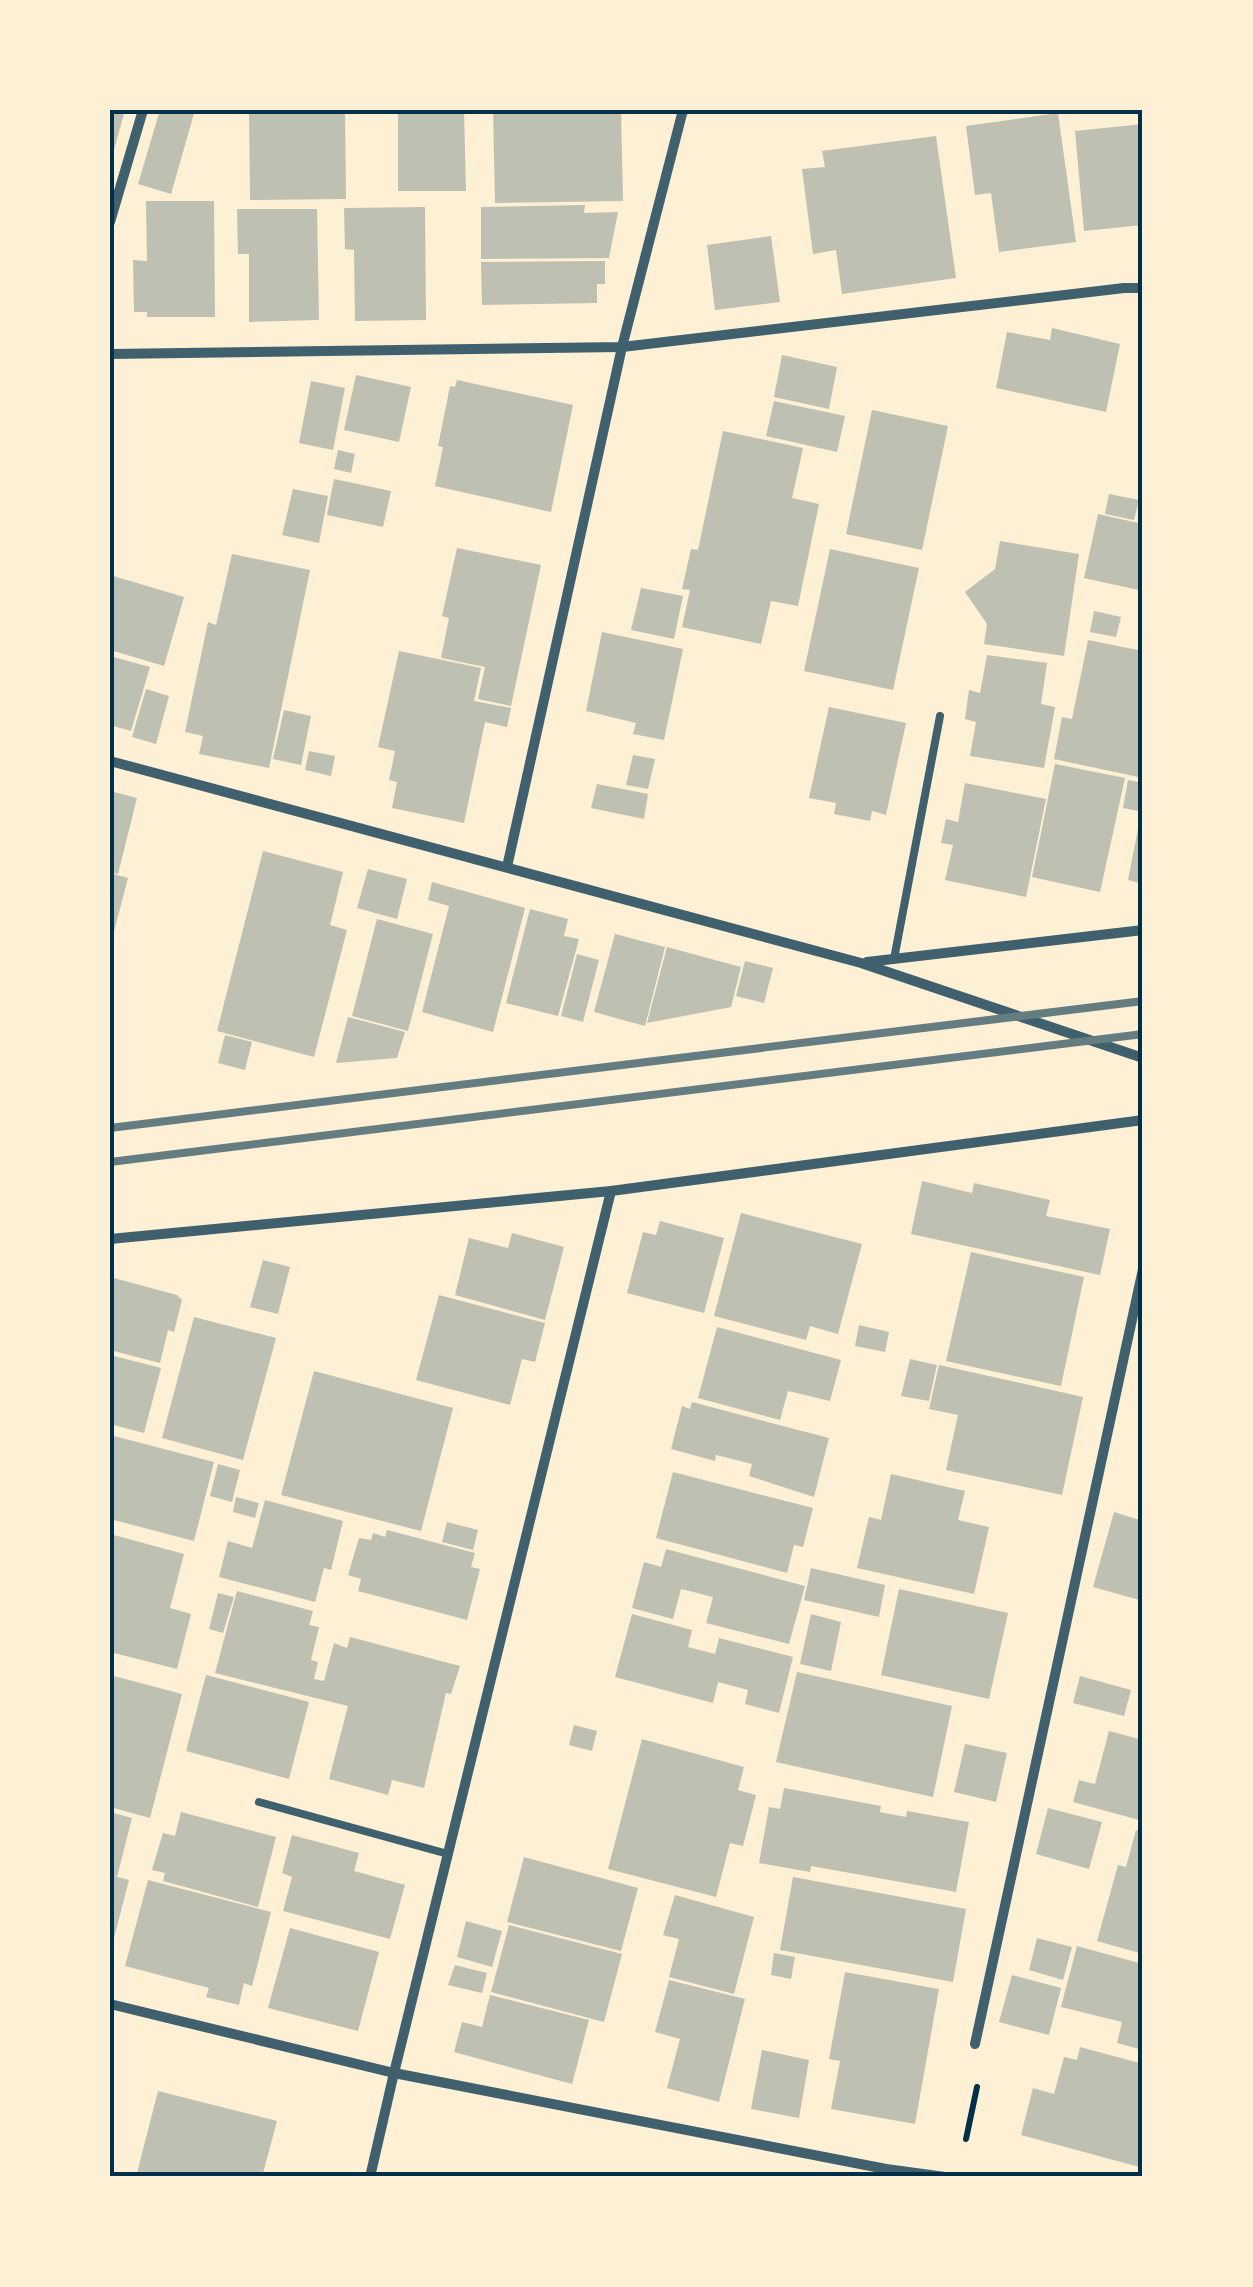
<svg xmlns="http://www.w3.org/2000/svg" width="1253" height="2287" font-family="'Alegreya Sans',sans-serif">
<rect width="100%" height="100%" fill="#fdf0d5"/>
<g fill="#bec0b2">
<path d="M110 110H125L111 161H110Z"/>
<path d="M160 110H195L171 194 138 184Z"/>
<path d="M249 110H345L346 199 250 200Z"/>
<path d="M398 110H464L466 191H398Z"/>
<path d="M493 110H621L623 201 495 203Z"/>
<path d="M1058 113 1076 242 999 252 991 193 975 195 966 126Z"/>
<path d="M1143 124V225L1084 231 1075 131Z"/>
<path d="M936 136 956 278 842 294 836 250 813 254 802 169 825 167 822 151Z"/>
<path d="M146 201H214L215 317H147V312H134L133 260 147 261Z"/>
<path d="M585 205 584 213 618 212 609 258 481 259V207Z"/>
<path d="M425 207 426 320 355 321 354 250 345 249 344 208Z"/>
<path d="M237 209H317L319 320 249 322V254H238Z"/>
<path d="M771 236 780 302 715 310 707 245Z"/>
<path d="M605 261V284H597V303L482 305 481 262Z"/>
<path d="M1052 328 1120 344 1106 412 996 388 1007 332 1050 340Z"/>
<path d="M782 355 837 367 829 409 774 397Z"/>
<path d="M356 375 411 387 399 442 344 430Z"/>
<path d="M457 380 573 405 551 512 435 486 443 447 438 446 450 386 455 387Z"/>
<path d="M311 381 345 388 333 450 299 443Z"/>
<path d="M774 401 845 416 837 452 766 436Z"/>
<path d="M872 410 948 426 922 550 846 534Z"/>
<path d="M723 431 803 448 792 498 819 504 798 606 771 601 761 644 682 627 690 590 682 589 691 549 698 550Z"/>
<path d="M338 450 355 454 351 473 334 469Z"/>
<path d="M334 479 391 491 383 527 327 515Z"/>
<path d="M293 489 328 496 319 543 282 535Z"/>
<path d="M1109 494 1139 500 1134 520 1105 514Z"/>
<path d="M1098 514 1143 524V591L1084 578Z"/>
<path d="M1000 541 1079 554 1064 656 984 644 987 624 965 592 995 569Z"/>
<path d="M457 548 541 565 511 706 478 699 485 667 441 658 449 618 442 616Z"/>
<path d="M830 549 919 568 893 690 804 671Z"/>
<path d="M232 554 310 570 269 768 199 754 203 736 185 732 208 622 216 625Z"/>
<path d="M110 575 184 597 164 666 110 650Z"/>
<path d="M641 588 683 596 674 639 631 630Z"/>
<path d="M1094 611 1121 617 1116 637 1090 632Z"/>
<path d="M602 632 683 649 664 740 633 734 636 723 586 711Z"/>
<path d="M1088 640 1143 651V778L1054 759 1062 717 1072 719Z"/>
<path d="M399 651 481 668 474 701 511 708 507 727 485 722 464 823 392 808 397 782 389 780 395 751 378 747Z"/>
<path d="M987 655 1047 663 1041 704 1055 707 1044 768 970 756 976 722 965 719 969 690 980 693Z"/>
<path d="M110 656 150 667 131 731 110 725Z"/>
<path d="M146 689 169 696 156 744 132 737Z"/>
<path d="M829 707 906 723 886 815 872 811 870 821 834 814 836 803 809 798Z"/>
<path d="M284 710 311 716 301 765 273 759Z"/>
<path d="M309 751 335 756 331 776 305 770Z"/>
<path d="M633 755 655 759 648 789 626 785Z"/>
<path d="M1055 764 1125 778 1100 892 1032 877Z"/>
<path d="M1128 780 1143 783V812L1123 808Z"/>
<path d="M965 783 1046 799 1026 897 945 880 953 845 941 843 946 819 958 822Z"/>
<path d="M597 784 648 794 644 819 591 808Z"/>
<path d="M110 791 137 798 118 874 110 872Z"/>
<path d="M1141 814H1143V884L1128 880Z"/>
<path d="M263 851 343 872 330 925 347 930 314 1057 217 1031Z"/>
<path d="M368 869 407 879 397 919 357 908Z"/>
<path d="M110 873 128 878 111 943H110Z"/>
<path d="M432 882 525 908 493 1032 422 1012 449 906 428 900Z"/>
<path d="M530 909 568 919 564 936 579 939 558 1016 506 1003Z"/>
<path d="M377 919 433 934 408 1031 352 1016Z"/>
<path d="M615 934 665 947 645 1026 594 1012Z"/>
<path d="M667 947 741 967 731 1007 647 1023Z"/>
<path d="M577 954 599 960 583 1022 561 1016Z"/>
<path d="M745 961 773 968 764 1003 736 996Z"/>
<path d="M348 1017 405 1032 397 1058 336 1063Z"/>
<path d="M225 1035 252 1042 245 1070 218 1063Z"/>
<path d="M922 1181 972 1193 974 1183 1050 1200 1046 1216 1110 1229 1100 1275 911 1234Z"/>
<path d="M741 1213 862 1244 838 1334 810 1326 806 1340 714 1316Z"/>
<path d="M660 1221 724 1238 704 1313 627 1293 643 1232 656 1235Z"/>
<path d="M512 1233 564 1247 545 1320 455 1295 469 1238 508 1248Z"/>
<path d="M971 1252 1084 1277 1061 1386 946 1361Z"/>
<path d="M263 1260 290 1267 278 1314 250 1307Z"/>
<path d="M110 1277 177 1295 182 1300 174 1332 168 1330 160 1363 110 1350Z"/>
<path d="M439 1295 545 1323 535 1362 522 1359 510 1405 416 1380Z"/>
<path d="M194 1317 276 1338 243 1460 162 1438Z"/>
<path d="M859 1325 889 1332 885 1352 855 1346Z"/>
<path d="M717 1327 841 1360 830 1401 788 1391 780 1420 698 1398Z"/>
<path d="M110 1355 161 1368 144 1433 110 1424Z"/>
<path d="M910 1359 937 1365 929 1401 901 1396Z"/>
<path d="M939 1365 1083 1397 1062 1495 946 1470 958 1415 929 1409Z"/>
<path d="M314 1371 453 1408 421 1531 281 1495Z"/>
<path d="M692 1402 829 1438 814 1497 749 1476 752 1464 716 1455 715 1461 671 1449 682 1406 690 1409Z"/>
<path d="M110 1435 214 1462 194 1541 110 1519Z"/>
<path d="M218 1464 240 1470 232 1502 210 1496Z"/>
<path d="M673 1472 813 1508 803 1547 794 1545 787 1573 656 1538Z"/>
<path d="M891 1474 965 1491 958 1520 989 1527 974 1594 857 1568 869 1517 881 1520Z"/>
<path d="M236 1497 259 1503 255 1518 233 1512Z"/>
<path d="M265 1500 343 1521 331 1570 324 1568 315 1602 219 1577 228 1541 252 1548Z"/>
<path d="M1114 1512 1143 1521V1601L1093 1587Z"/>
<path d="M447 1522 478 1530 473 1550 442 1542Z"/>
<path d="M387 1530 475 1553 471 1567 480 1569 467 1620 358 1591 361 1579 348 1575 359 1538 371 1540 373 1533 385 1537Z"/>
<path d="M110 1534 184 1554 170 1608 191 1614 177 1669 110 1652Z"/>
<path d="M666 1549 805 1586 789 1644 706 1623 713 1597 681 1589 673 1619 632 1608 644 1562 661 1567Z"/>
<path d="M811 1568 885 1585 879 1617 804 1600Z"/>
<path d="M899 1589 1008 1613 989 1699 881 1675Z"/>
<path d="M237 1591 313 1611 309 1625 319 1627 311 1660 318 1662 314 1679 324 1681 334 1643 347 1648 350 1637 460 1666 451 1694 446 1693 424 1788 392 1780 388 1795 329 1779 348 1706 215 1673Z"/>
<path d="M218 1593 234 1597 223 1633 209 1629Z"/>
<path d="M632 1614 692 1630 688 1647 715 1654 719 1638 793 1657 779 1713 745 1704 748 1690 718 1682 713 1703 615 1677Z"/>
<path d="M811 1614 841 1622 831 1671 800 1664Z"/>
<path d="M797 1672 952 1706 933 1797 776 1762Z"/>
<path d="M110 1675 182 1694 150 1818 110 1807Z"/>
<path d="M206 1675 309 1702 289 1779 186 1751Z"/>
<path d="M1080 1676 1131 1690 1124 1716 1073 1703Z"/>
<path d="M574 1725 597 1731 592 1751 569 1745Z"/>
<path d="M1109 1731 1143 1740V1821L1073 1802 1079 1780 1095 1784Z"/>
<path d="M642 1739 744 1767 738 1790 756 1795 743 1846 730 1843 716 1897 608 1869Z"/>
<path d="M965 1744 1007 1753 996 1802 954 1792Z"/>
<path d="M784 1788 881 1806 880 1812 906 1817 907 1811 969 1822 956 1892 811 1866 810 1872 759 1863 769 1807 780 1809Z"/>
<path d="M1048 1808 1102 1822 1089 1869 1036 1854Z"/>
<path d="M110 1812 132 1818 117 1877 129 1880 114 1938 110 1937Z"/>
<path d="M181 1812 276 1837 258 1907 163 1881 165 1873 152 1870 163 1833 175 1836Z"/>
<path d="M1136 1830 1143 1832V1954L1097 1941 1118 1865 1126 1867Z"/>
<path d="M292 1835 359 1853 354 1871 405 1885 390 1939 283 1911 292 1877 282 1873Z"/>
<path d="M524 1857 638 1888 621 1951 507 1922Z"/>
<path d="M793 1877 966 1909 953 1982 780 1950Z"/>
<path d="M148 1880 271 1912 252 1986 244 1983 239 2005 206 1997 209 1988 125 1966Z"/>
<path d="M675 1895 754 1917 734 1994 669 1977 679 1939 663 1935Z"/>
<path d="M466 1921 502 1931 492 1967 457 1957Z"/>
<path d="M509 1925 622 1954 604 2022 491 1992Z"/>
<path d="M290 1928 379 1952 358 2031 268 2008Z"/>
<path d="M1037 1938 1072 1947 1063 1980 1029 1970Z"/>
<path d="M1077 1946 1143 1964V2050L1117 2043 1122 2022 1061 2007Z"/>
<path d="M774 1953 795 1957 791 1979 771 1975Z"/>
<path d="M455 1965 487 1973 482 1993 448 1985Z"/>
<path d="M845 1972 939 1989 915 2124 831 2109 840 2061 829 2059Z"/>
<path d="M1012 1975 1061 1988 1049 2035 999 2022Z"/>
<path d="M669 1980 745 1999 719 2102 667 2088 680 2039 655 2032Z"/>
<path d="M490 1995 589 2020 572 2084 454 2052 462 2022 482 2027Z"/>
<path d="M1080 2047 1143 2064V2168L1021 2135 1033 2088 1054 2094 1064 2057 1077 2060Z"/>
<path d="M762 2050 809 2060 799 2118 751 2109Z"/>
<path d="M158 2091 277 2121 262 2177H136Z"/>
</g>
<g fill="none" stroke-linecap="round" stroke-linejoin="round">
<path stroke="#003049" stroke-width="6" d="M966 2139 977 2087"/>
<g stroke="#3f606c" stroke-width="8">
<path d="M894 959 940 716"/>
<path d="M259 1802 448 1854"/>
</g>
<g stroke="#3f606c" stroke-width="10">
<path d="M110 222 143 110"/>
<path d="M110 354 622 347 1124 288H1143"/>
<path d="M110 761 861 963 1143 1058"/>
<path d="M507 867 622 347 683 110"/>
<path d="M867 962 1143 930"/>
<path d="M611 1191 1143 1120"/>
<path d="M110 1239 611 1191 394 2073 110 2004"/>
<path d="M975 2044 1143 1269"/>
<path d="M370 2177 394 2073 886 2169 945 2177"/>
</g>
<g stroke="#657d81" stroke-width="8">
<path d="M110 1128 1143 1001"/>
<path d="M110 1162 1143 1034"/>
</g>
</g>
<rect width="1253" height="2287" fill="none" stroke="#fdf0d5" stroke-width="225"/>
<rect x="112" y="112" width="1028" height="2062" fill="none" stroke="#003049" stroke-width="4"/>
</svg>
